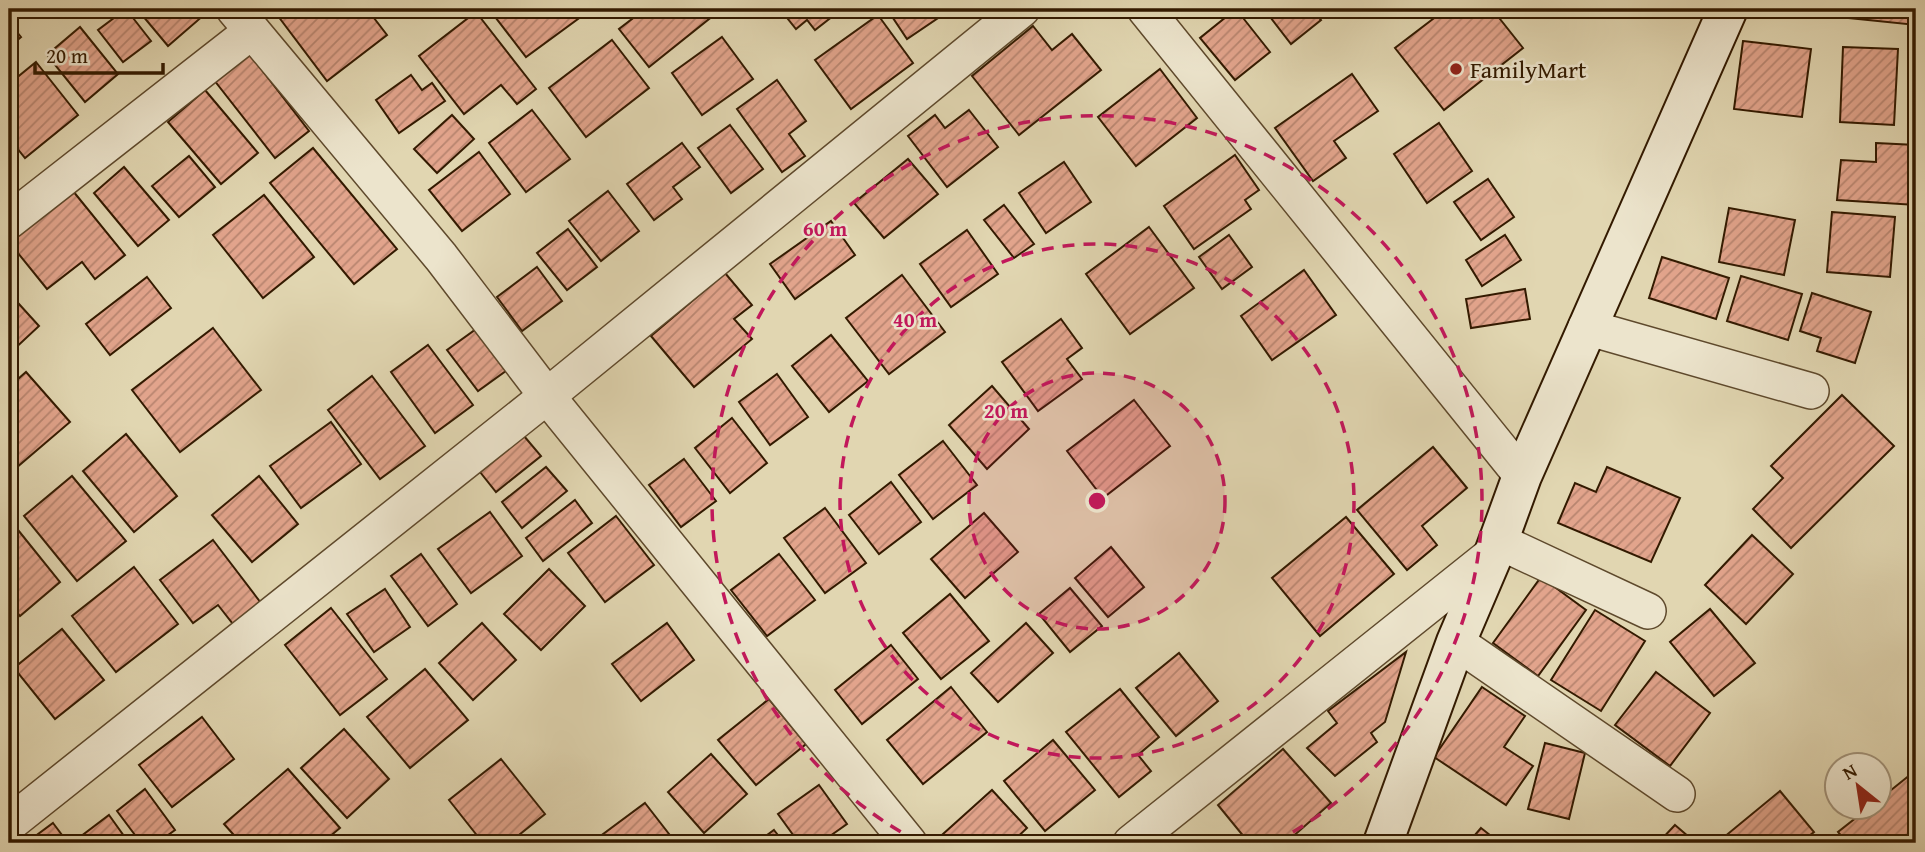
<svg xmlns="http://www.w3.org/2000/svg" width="1925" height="852" font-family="'Gentium Book Plus',serif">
<defs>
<pattern id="building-hatch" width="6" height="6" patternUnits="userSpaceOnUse" patternTransform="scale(1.75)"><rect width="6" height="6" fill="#e2a48c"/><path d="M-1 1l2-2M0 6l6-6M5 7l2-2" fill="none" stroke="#b88570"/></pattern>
</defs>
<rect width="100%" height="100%" fill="#e1d6b1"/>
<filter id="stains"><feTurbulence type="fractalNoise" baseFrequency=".00286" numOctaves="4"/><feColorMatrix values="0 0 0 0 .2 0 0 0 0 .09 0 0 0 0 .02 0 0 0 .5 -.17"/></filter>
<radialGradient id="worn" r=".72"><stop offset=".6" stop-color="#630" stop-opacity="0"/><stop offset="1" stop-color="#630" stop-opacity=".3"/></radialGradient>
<g fill="url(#building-hatch)" stroke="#331a00" stroke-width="2">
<path d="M126 9 151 41 123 62 98 30Z"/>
<path d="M137 9H199L204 15 168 46Z"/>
<path d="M288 9H367L387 35 327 81 278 16Z"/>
<path d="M489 9H577L582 16 526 57Z"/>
<path d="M645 9H709L714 15 649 67 619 29Z"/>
<path d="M780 9H842L815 30 807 20 796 29Z"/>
<path d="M887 9H940L944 14 907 39Z"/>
<path d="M1236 9 1270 52 1235 80 1200 38Z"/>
<path d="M1264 9H1312L1321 20 1291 44Z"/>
<path d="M1446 9H1492L1523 48 1444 110 1395 48Z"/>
<path d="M1810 9H1916V25L1810 14Z"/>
<path d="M476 12 536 89 517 104 501 85 464 114 419 56Z"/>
<path d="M878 15 913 63 851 109 815 60Z"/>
<path d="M9 22 21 37 9 47Z"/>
<path d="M1033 26 1052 50 1072 34 1101 70 1019 135 972 76Z"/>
<path d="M80 27 118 74 85 102 47 55Z"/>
<path d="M722 37 753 79 702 115 672 73Z"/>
<path d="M612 40 649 88 586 137 549 88Z"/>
<path d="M1743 41 1811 49 1802 117 1734 109Z"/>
<path d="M1843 47 1898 49 1894 125 1840 122Z"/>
<path d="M249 53 309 131 275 158 214 80Z"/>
<path d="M36 62 78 115 25 158 9 138V84Z"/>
<path d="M1160 69 1197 118 1136 166 1098 117Z"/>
<path d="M1352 74 1378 111 1334 141 1346 158 1313 181 1275 128Z"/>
<path d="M411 75 422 90 432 83 445 101 399 133 376 100Z"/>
<path d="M777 80 806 121 789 134 805 156 782 172 737 109Z"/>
<path d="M205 90 258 153 221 184 168 122Z"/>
<path d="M532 110 570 159 526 192 489 143Z"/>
<path d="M969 110 998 147 947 187 908 136 935 115 945 128Z"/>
<path d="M452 115 474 139 437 173 414 149Z"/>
<path d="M1439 123 1472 171 1427 203 1394 154Z"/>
<path d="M730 125 763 169 731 193 698 148Z"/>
<path d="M682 143 700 167 673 187 682 199 654 220 627 184Z"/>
<path d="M1876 143 1916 145V205L1837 200 1841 160 1876 162Z"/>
<path d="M313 148 397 249 354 284 270 183Z"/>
<path d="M479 152 510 194 462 231 429 190Z"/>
<path d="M1235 155 1259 190 1245 200 1251 209 1194 249 1164 206Z"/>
<path d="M189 156 215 187 179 217 152 186Z"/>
<path d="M908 159 938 194 884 238 854 203Z"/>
<path d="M1064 162 1091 202 1046 233 1019 193Z"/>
<path d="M124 167 169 220 138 246 94 193Z"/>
<path d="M1488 179 1514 217 1481 240 1454 202Z"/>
<path d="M73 191 125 255 95 279 82 262 47 289 9 242Z"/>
<path d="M608 191 639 231 601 261 569 221Z"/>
<path d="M264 195 314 257 263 298 213 235Z"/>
<path d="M1004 205 1034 244 1014 258 984 220Z"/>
<path d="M1729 208 1795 220 1784 275 1719 262Z"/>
<path d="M1832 212 1895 217 1890 277 1827 272Z"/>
<path d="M831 221 855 255 795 299 770 264Z"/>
<path d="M1149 227 1194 288 1130 334 1086 274Z"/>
<path d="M568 229 597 267 567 290 537 253Z"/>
<path d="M967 230 998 274 951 307 920 264Z"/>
<path d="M1229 235 1252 267 1222 289 1199 257Z"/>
<path d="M1505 235 1521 260 1482 286 1466 260Z"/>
<path d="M1662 257 1729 278 1716 319 1649 298Z"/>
<path d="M537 267 562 301 522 331 497 297Z"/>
<path d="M1304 270 1336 315 1272 360 1241 316Z"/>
<path d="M725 273 752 305 734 319 752 339 694 387 651 336Z"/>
<path d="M902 275 945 332 889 374 846 318Z"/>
<path d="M1741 276 1802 294 1788 340 1727 321Z"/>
<path d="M147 277 171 308 110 355 86 324Z"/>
<path d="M1525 289 1530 319 1471 328 1466 299Z"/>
<path d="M9 293 39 326 9 354Z"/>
<path d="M1812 293 1871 312 1855 363 1817 351 1821 338 1800 331Z"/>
<path d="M1061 319 1082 348 1067 359 1082 379 1038 411 1002 362Z"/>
<path d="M479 327 510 368 478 391 447 350Z"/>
<path d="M213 328 261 390 180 452 132 390Z"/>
<path d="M831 335 868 381 829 412 792 366Z"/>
<path d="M428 345 473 405 435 433 391 372Z"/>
<path d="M26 372 70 422 16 468 9 460V387Z"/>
<path d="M777 374 808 417 770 445 739 402Z"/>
<path d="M372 376 425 446 380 479 328 410Z"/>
<path d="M992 386 1029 429 987 469 949 425Z"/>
<path d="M1842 395 1894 446 1791 548 1753 509 1783 478 1771 466Z"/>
<path d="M1134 400 1170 446 1103 498 1067 451Z"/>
<path d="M732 418 767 463 730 493 695 448Z"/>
<path d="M331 422 361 464 301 508 270 466Z"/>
<path d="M126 434 177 496 134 532 83 471Z"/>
<path d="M524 436 541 456 496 492 480 472Z"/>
<path d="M943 441 977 485 933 519 899 475Z"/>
<path d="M1433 447 1467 488 1422 526 1437 545 1407 570 1357 510Z"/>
<path d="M684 459 716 501 681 527 649 485Z"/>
<path d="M546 467 567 491 522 528 502 502Z"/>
<path d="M1607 467 1680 498 1651 562 1558 523 1575 483 1596 492Z"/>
<path d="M72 476 126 541 77 581 24 516Z"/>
<path d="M259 476 298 524 252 562 212 515Z"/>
<path d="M891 482 921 522 879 554 849 515Z"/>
<path d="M575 500 592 523 543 561 526 538Z"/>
<path d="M825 508 866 563 825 593 784 538Z"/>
<path d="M490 512 522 556 471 593 438 549Z"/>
<path d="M984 513 1018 552 965 598 931 559Z"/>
<path d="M616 516 654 565 605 602 568 553Z"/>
<path d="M1346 517 1394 574 1320 636 1272 578Z"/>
<path d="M14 525 60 582 20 616 9 602V530Z"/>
<path d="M1752 535 1793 574 1746 624 1705 585Z"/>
<path d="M213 540 261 603 233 624 218 605 193 623 160 580Z"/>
<path d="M1111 547 1144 587 1108 617 1075 578Z"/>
<path d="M421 554 457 604 428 626 391 576Z"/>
<path d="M779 554 815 600 767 636 731 590Z"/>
<path d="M134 567 178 624 116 672 72 616Z"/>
<path d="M549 569 585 606 541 650 504 614Z"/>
<path d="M1541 577 1586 610 1538 676 1493 643Z"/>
<path d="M1070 588 1102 626 1070 652 1039 614Z"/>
<path d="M385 589 410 627 374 652 347 614Z"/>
<path d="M950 594 989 641 941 679 903 633Z"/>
<path d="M331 608 387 679 340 715 285 645Z"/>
<path d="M1710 609 1755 663 1714 696 1670 642Z"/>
<path d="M1595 610 1645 641 1601 711 1551 680Z"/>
<path d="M482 623 516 660 473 700 439 663Z"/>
<path d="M667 623 694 660 641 701 612 664Z"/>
<path d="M1026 623 1053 653 998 702 971 673Z"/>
<path d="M62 629 104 680 55 719 14 668Z"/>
<path d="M891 645 918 679 862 724 835 690Z"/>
<path d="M1406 652 1385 722 1371 733 1377 742 1335 776 1307 748 1337 723 1328 711Z"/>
<path d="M1179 653 1218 701 1176 736 1136 688Z"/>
<path d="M425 669 468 720 410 768 367 717Z"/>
<path d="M1656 672 1710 713 1670 766 1615 725Z"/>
<path d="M951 687 987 732 923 784 887 740Z"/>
<path d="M1482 687 1525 716 1504 747 1533 766 1506 805 1434 757Z"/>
<path d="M1120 689 1159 737 1138 755 1151 771 1119 797 1066 732Z"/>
<path d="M769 699 806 744 756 785 718 740Z"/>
<path d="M202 717 234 759 172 807 139 765Z"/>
<path d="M344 729 389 779 347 818 301 768Z"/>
<path d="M1053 740 1095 790 1045 831 1004 781Z"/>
<path d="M1545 743 1585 753 1569 819 1528 809Z"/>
<path d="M1283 749 1331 803 1290 839 1294 843H1249L1218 805Z"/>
<path d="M711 754 747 794 704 833 668 792Z"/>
<path d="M501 759 545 814 509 843H483L449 800Z"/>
<path d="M288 769 340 828 322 843H241L224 824Z"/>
<path d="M1916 770V838L1910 843H1847L1838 832 1871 806H1880V799Z"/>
<path d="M819 785 847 824 820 843H799L778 814Z"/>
<path d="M145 789 175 830 157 843H141L117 811Z"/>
<path d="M992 790 1027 828 1011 843H933Z"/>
<path d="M1780 791 1814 832 1800 843H1719L1718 842Z"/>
<path d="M645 803 676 843H591Z"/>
<path d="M109 815 129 843H85L80 837Z"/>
<path d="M53 823 68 843H26Z"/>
<path d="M1675 825 1696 843H1658Z"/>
<path d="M1481 828 1500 843H1468Z"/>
<path d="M774 830 784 843H756Z"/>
</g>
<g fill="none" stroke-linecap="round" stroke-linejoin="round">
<defs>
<g id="street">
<path d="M234 9 441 257 547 396 909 843"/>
<path d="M1145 9 1522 476"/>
<path d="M9 221 252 31"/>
<path d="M1586 327 1811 391"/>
<path d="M1498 541 1648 611"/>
<path d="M1456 642 1677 794"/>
<path d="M9 824 547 396 1022 9"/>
<path d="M1131 843 1494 553"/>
</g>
<path id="secondary" d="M1383 843 1456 642 1494 553 1522 476 1728 9"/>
</defs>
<use href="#street" stroke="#5e492c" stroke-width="38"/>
<use href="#secondary" stroke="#331a00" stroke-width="42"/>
<use href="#street" stroke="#ece4cc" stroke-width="35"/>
<use href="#secondary" stroke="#ece4cc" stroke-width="38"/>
</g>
<circle cx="1097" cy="501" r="128" fill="#c2185b" fill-opacity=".12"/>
<g fill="none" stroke="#c2185b" stroke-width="3.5" stroke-dasharray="12 9">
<circle cx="1097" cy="501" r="128"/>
<circle cx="1097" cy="501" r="257"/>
<path d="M919 842A385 385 0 1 1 1275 842"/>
</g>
<circle fill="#8f2418" stroke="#ece4cc" stroke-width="2.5" cx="1456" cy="69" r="7"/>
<g text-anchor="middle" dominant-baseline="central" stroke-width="5" stroke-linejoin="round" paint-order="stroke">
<g font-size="24" fill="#331a00" stroke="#ece4cc" text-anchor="start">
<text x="1470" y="69">FamilyMart</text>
</g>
</g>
<circle cx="1097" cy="501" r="10" fill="#c2185b" stroke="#ece4cc" stroke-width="3.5"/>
<g font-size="21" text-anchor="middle" font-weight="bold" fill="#c2185b" stroke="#ece4cc" stroke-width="5" stroke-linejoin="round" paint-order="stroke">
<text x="825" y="236">60 m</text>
<text x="915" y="327">40 m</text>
<text x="1006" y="418">20 m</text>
</g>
<rect width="1925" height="852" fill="none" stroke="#e1d6b1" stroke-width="35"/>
<rect x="10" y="10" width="1904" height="831" fill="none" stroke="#331a00" stroke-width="3.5"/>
<rect x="18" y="18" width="1890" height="817" fill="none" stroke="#331a00" stroke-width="2"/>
<g transform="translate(1858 786) rotate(330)"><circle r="33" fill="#ece4cc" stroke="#a2937a" stroke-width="2"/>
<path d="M0-5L12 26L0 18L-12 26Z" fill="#8f2418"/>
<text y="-10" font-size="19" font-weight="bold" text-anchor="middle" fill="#331a00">N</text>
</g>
<path d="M35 63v10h128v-10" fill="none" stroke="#331a00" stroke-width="3.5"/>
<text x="46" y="63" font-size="21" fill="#331a00" stroke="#ece4cc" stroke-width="5" paint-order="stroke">20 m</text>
<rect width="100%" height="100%" filter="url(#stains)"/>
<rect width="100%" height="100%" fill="url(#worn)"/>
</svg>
